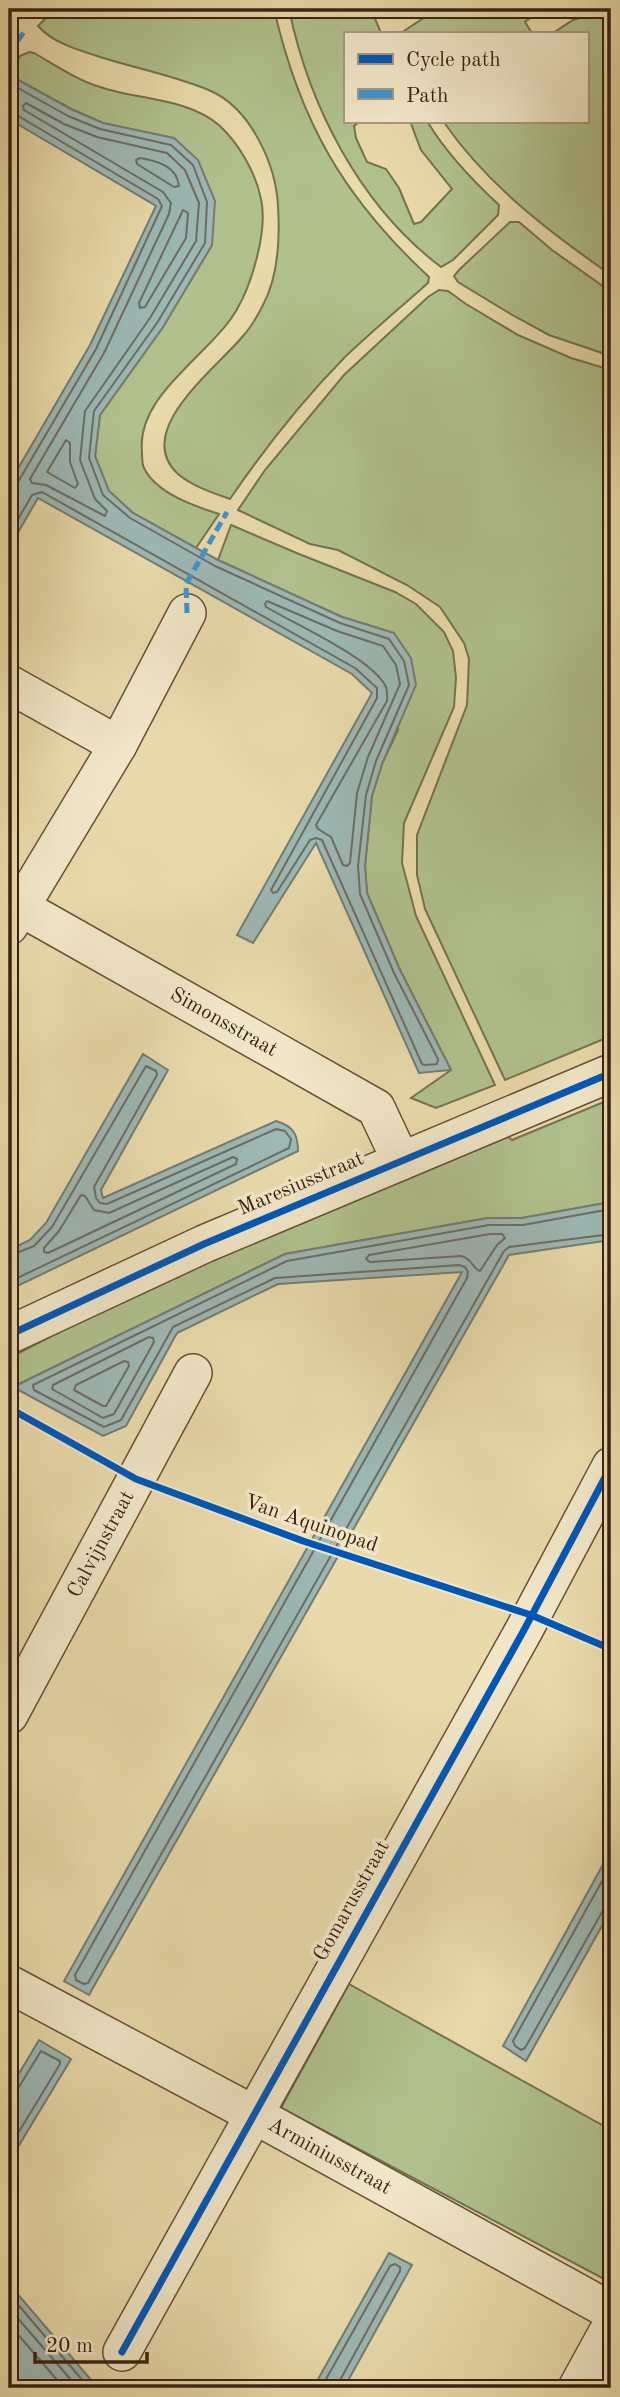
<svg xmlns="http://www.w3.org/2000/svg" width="620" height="2397" font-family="'Old Standard TT',serif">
<rect width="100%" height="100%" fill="#e9daab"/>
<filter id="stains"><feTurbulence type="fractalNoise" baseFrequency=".00286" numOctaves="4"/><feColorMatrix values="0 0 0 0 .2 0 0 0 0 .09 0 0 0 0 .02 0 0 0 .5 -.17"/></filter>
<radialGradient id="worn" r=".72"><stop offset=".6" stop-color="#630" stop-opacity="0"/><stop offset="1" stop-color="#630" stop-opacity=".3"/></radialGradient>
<g fill="#b0c18e" stroke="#757250" stroke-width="2">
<path d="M54 9H274C300 122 344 198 429 277L428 283C400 308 371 332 344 358 302 401 264 449 230 499 213 493 192 486 178 474 131 431 218 367 243 336 251 327 258 315 263 305 279 275 280 238 278 206 276 165 251 109 211 91 174 75 133 68 94 55 75 49 52 42 38 26Z"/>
<path d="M289 9H371L381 33H345V121H361L354 126 356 138 367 162 386 169 399 188 414 224 421 222 452 189 421 150 410 121H427C446 153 472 180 499 205L498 215 453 260 441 267C360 206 309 106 289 9Z"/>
<path d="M437 9H540L541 10 525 22 532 33H401Z"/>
<path d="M607 10 611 17V275C548 231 487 185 443 121H587V33H553L573 20Z"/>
<path d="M29 52 34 53C55 65 77 80 100 87 138 100 189 98 220 126 239 144 256 173 261 199 268 230 252 284 236 311 209 356 136 395 142 452 142 457 142 464 144 468 156 493 194 506 219 514L196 548 133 513 109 491 95 456 100 415 163 327 212 245 175 139 103 123 71 109 9 75 20 56Z"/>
<path d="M510 222H519L552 250 611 292V356L549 335 514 316 458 282 454 276 459 270Z"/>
<path d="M439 290 448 291 466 304 518 335 571 358 611 370V1036L505 1080 425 909 417 875V835L467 705 469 659 464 643 440 607 407 585 338 550 310 544 238 510 265 470 344 375 428 297Z"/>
<path d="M231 525 299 554 395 592 416 604 444 632 453 651 456 678 454 707 404 823 402 863 416 916 495 1085 436 1108 411 1098 451 1070 400 970 367 893 365 866 372 796 382 764 398 730 394 633 342 617 218 560Z"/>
<path d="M611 1099V1202L522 1218H488L285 1254 13 1387 9 1386V1358L88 1317 208 1261 506 1135 512 1140Z"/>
<path d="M349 1984 611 2130V2265L604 2279 281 2108Z"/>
</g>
<g fill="#9db8b5" stroke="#757c73" stroke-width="2">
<path d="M9 75 71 109 103 123 174 138 198 160 215 201 212 245 163 327 100 415 95 456 109 491 133 513 218 560 342 617 394 633 411 658 416 685 382 764 372 796 365 866 367 893 400 970 451 1070 419 1073 316 843 253 943 237 935 372 693 352 674 38 498 9 548V484L90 345 156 206 9 119Z"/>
<path d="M143 1054 168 1070 101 1190 103 1198 276 1121C293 1126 298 1134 298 1151L9 1290V1250L30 1240 46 1223Z"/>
<path d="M611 1202V1240L509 1255 89 1995 64 1981 462 1272 278 1284 177 1333 126 1426 103 1436 13 1387 285 1254 488 1218H522Z"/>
<path d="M611 1850V1910L526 2061 503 2046Z"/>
<path d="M39 2040 71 2059 9 2162V2090Z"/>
<path d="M389 2253 412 2265 344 2388H313Z"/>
<path d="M9 2284 98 2388H9Z"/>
</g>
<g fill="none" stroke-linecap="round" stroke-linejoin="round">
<g stroke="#6c6d63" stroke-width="2">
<path d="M9 83 68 116 100 129 171 145 193 165 207 202 205 243 157 323 94 411 89 458 103 495 130 518 215 566 340 623 389 639 404 661 409 685 376 761 366 795 358 866 360 894 394 973 438 1059 437 1064 425 1065 422 1064 322 840 316 838 310 840 277 892 273 893 271 890 377 698V688L355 668 42 492 32 495 9 535"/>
<path d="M26 103 64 124 97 137 167 153 185 170 199 203 196 241 150 318 85 411 80 460 95 499 107 511 105 516 46 485 32 483 30 479 104 353 169 214 171 203 163 192 24 110 23 106Z"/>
<path d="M9 113 15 114 158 199 162 206 96 349 18 482 9 486"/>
<path d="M140 158C157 161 177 166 179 186L174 187 137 164 136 160Z"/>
<path d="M183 210 188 213 186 238 145 307 140 308 139 303Z"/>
<path d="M66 440 70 443V462L78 484 75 488 47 472Z"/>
<path d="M267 601 337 631 383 646 396 665 400 684 368 757 357 793 350 863 347 866 343 865 331 837 318 829 316 825 387 701C387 696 388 690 385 685 369 657 295 624 266 607L265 604Z"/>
<path d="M233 1157 237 1159 236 1164 48 1253 44 1252V1248L59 1231 81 1195 85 1196 94 1210 109 1213Z"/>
<path d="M611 1209 523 1225H489L287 1261 33 1385 34 1390 104 1427 121 1420 173 1327 275 1278 459 1265 465 1267 468 1272 467 1278 75 1975 76 1980 84 1984 88 1983 504 1251 509 1247 611 1234"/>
<path d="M490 1234H502L505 1238 497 1245 480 1271C472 1268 472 1258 461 1256L370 1262 366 1259 369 1255Z"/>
<path d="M9 1256 34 1246 52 1227 146 1066 156 1071 157 1075 94 1187 96 1198 100 1203 107 1204 276 1129 285 1131 291 1139 289 1148 9 1282"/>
<path d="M149 1337 153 1338 154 1342 114 1414 103 1418 52 1389 53 1385Z"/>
<path d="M124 1361 128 1362 129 1366 106 1406H103L74 1390 76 1385Z"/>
<path d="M611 1865 513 2041 515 2046 521 2050 525 2048 602 1912 611 1908"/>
<path d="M9 2093 17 2090 41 2051 60 2061V2064L9 2148"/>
<path d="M9 2294 89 2388"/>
<path d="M9 2308 78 2388"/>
<path d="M9 2324 64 2388"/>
<path d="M321 2388 390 2266 395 2264 400 2267V2271L339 2382 338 2388"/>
</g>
<defs>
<g id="minor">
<path d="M9 684 118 745"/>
<path id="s1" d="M20 907 376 1108 401 1161"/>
<path d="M9 926 118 745 187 613"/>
<path d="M9 1335 204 1244 611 1073"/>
<path id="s2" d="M9 1715 193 1373"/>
<path id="s3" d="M9 1984 253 2114 611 2311"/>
<path d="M122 2352 524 1630 611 1466"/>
<path d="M577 2388 611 2326"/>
</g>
</defs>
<use href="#minor" stroke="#665038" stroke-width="40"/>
<use href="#minor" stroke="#f1e7c8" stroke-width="37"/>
<g stroke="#3e95d3" stroke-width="5" stroke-dasharray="10 5" stroke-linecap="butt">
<path d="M9 53 26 29"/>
<path d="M187 613 186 584 227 512"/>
</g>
<defs>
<g id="cycleway">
<path d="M9 1335 204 1244 611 1073"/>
<path d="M9 1408 136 1479 303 1541 531 1615 611 1649"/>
<path d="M122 2352 524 1630 611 1466"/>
</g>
</defs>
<use href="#cycleway" stroke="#f1e7c8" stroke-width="11"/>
<use href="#cycleway" stroke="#0057b8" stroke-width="7"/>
</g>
<g text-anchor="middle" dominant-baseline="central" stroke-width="7" stroke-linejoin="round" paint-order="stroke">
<g font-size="21" fill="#3a2211" stroke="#f1e7c8">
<text stroke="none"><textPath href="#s1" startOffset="234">Simonsstraat</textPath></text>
<text transform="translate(301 1184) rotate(-23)">Maresiusstraat</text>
<text transform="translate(311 1524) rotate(19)">Van Aquinopad</text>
<text stroke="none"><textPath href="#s2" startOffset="194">Calvijnstraat</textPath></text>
<text transform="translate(352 1901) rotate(-61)">Gomarusstraat</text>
<text stroke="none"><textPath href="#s3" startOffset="364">Arminiusstraat</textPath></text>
</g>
</g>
<rect width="620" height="2397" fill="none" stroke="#e9daab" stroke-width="35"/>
<rect x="10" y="10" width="599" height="2376" fill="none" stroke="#3a2211" stroke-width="3.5"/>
<rect x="18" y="18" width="585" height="2362" fill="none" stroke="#3a2211" stroke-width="2"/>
<rect x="344" y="32" width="245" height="91" fill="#f1e7c8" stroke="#a8987f" stroke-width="2"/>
<rect x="358" y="54" width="35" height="10" fill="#0057b8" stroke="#a8987f" stroke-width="2"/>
<text x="406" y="66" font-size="21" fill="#3a2211">Cycle path</text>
<rect x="358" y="89" width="35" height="10" fill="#3e95d3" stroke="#a8987f" stroke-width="2"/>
<text x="406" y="102" font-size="21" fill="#3a2211">Path</text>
<path d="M35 2352v10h112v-10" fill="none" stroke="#3a2211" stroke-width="3.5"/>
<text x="46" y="2352" font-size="21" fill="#3a2211" stroke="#f1e7c8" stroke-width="5" paint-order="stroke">20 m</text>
<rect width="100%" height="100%" filter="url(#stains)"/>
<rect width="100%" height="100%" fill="url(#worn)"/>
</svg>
